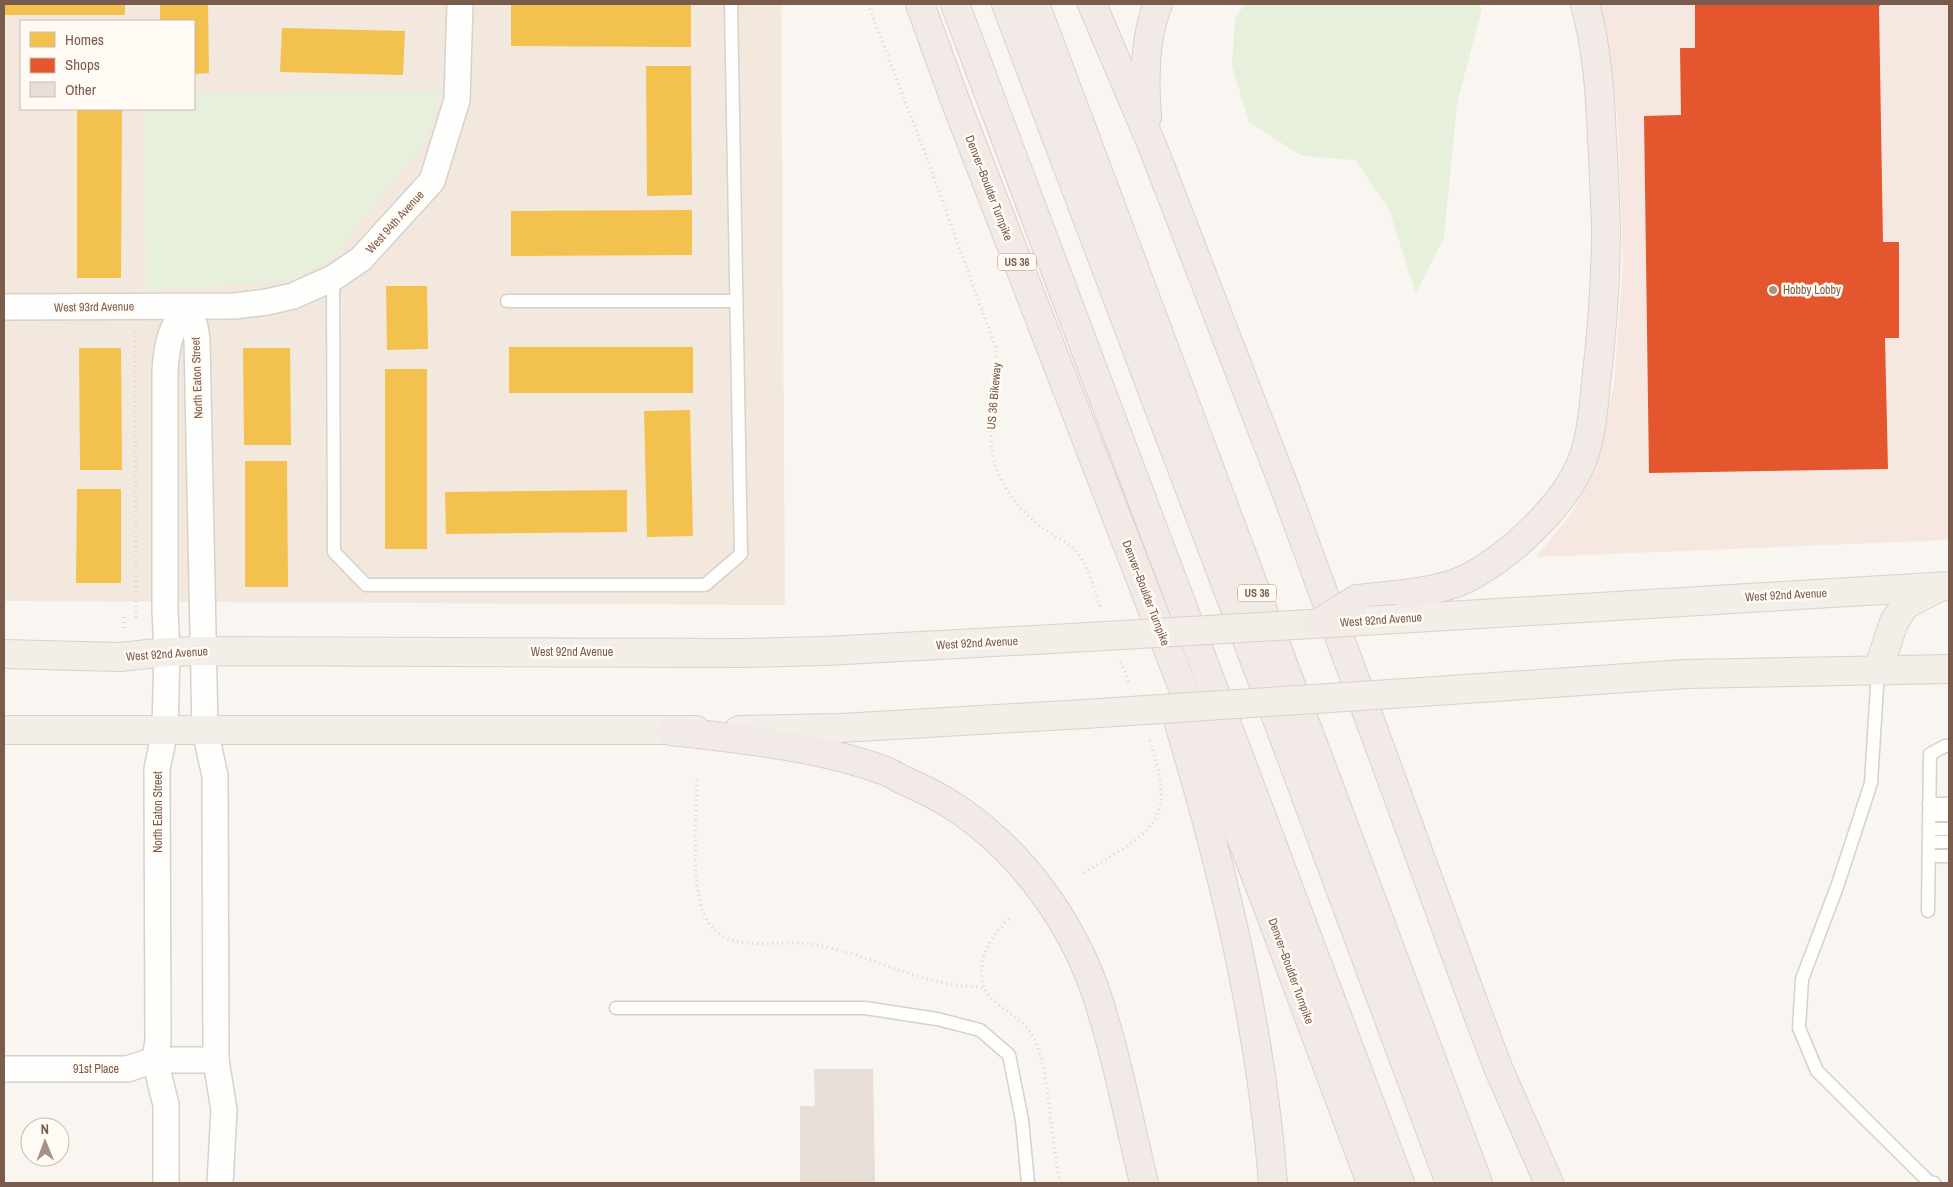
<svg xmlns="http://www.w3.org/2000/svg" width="1953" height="1187" font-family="'Archivo Narrow',sans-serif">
<rect width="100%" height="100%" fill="#f9f5f0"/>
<path fill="#f2e8de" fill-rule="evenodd" d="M4 4H781L785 605 4 601ZM21 21H194V109H21Z"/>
<path fill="#f6e8e1" d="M1600 4H1949V540L1536 557 1571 514 1595 471 1614 384 1623 263 1618 120Z"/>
<g fill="#e7f0db">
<path d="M1245 4H1479L1482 9 1457 103 1444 237 1416 294 1389 209 1355 160 1302 156 1249 122 1232 66 1235 18Z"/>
<path d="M442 91 427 139 329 261 290 281 146 290 145 109H194V92Z"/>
</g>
<g fill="#f2c14e">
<rect x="4" y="4" width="121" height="11"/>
<path d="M160 4H208L209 73 194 74V21H160Z"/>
<path d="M511 5H691V47L511 46Z"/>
<path d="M282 28 405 31 403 75 280 72Z"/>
<path d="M646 66H691L692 195 647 196Z"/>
<path d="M77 109H122L121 278H77Z"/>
<path d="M692 210V255L511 256V211Z"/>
<path d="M386 286H427L428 349 387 350Z"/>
<rect x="509" y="347" width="184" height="46"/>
<path d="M79 348H121L122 470H80Z"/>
<path d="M243 348H290L291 445H244Z"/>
<rect x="385" y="369" width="42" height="180"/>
<path d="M690 410 693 536 647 537 644 411Z"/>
<path d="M245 461H287L288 587H245Z"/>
<path d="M77 489H121V583H76Z"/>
<path d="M627 490V532L446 534 445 492Z"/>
</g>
<path fill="#e4572e" d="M1695 4H1881L1879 7 1883 242H1899V338H1885L1888 469 1649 473 1644 116 1681 115 1680 48H1695Z"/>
<path fill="#e6ded7" d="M814 1069H873L875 1183H800V1106H815Z"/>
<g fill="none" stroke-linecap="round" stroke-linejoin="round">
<defs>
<g id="service">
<path d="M333 278 334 552 366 585H705L741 554 731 4"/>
<path d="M507 301H736"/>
<path d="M1878 670 1871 783 1837 887 1802 979 1799 1028 1817 1071 1929 1182 1934 1183"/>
<path d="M1929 804H1949"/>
<path d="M1929 815H1949"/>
<path d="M1929 829H1949"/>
<path d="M1929 842H1949"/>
<path d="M1929 856H1949"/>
<path d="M1928 911 1930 754 1945 746H1949"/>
<path d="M616 1008H865L937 1019 980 1030 1009 1055 1022 1120 1028 1183"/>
</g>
<g id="minor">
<path d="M4 307 234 306 267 302 293 296 333 278 361 259 432 181 457 100 460 4"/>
<path d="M185 307 195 327 197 340 205 730 215 776 216 1060 224 1110 220 1183"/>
<path d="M4 1069H127L155 1060H216"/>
<path d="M166 1183V1105L155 1060 158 1041 157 769 165 730 167 652 165 610V371C167 342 170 332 185 307"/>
</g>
<g id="primary">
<path d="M1397 619 1949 586"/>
<path d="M4 654 120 657 167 652 202 651 743 653 826 651 1053 639"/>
<path d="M1878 670 1894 622 1905 605 1936 589"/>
<path d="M1421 692 1686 674 1949 669"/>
<path d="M4 730H696"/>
<path d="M739 730 841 728 1084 714"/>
</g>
<g id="motorway">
<path d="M920 4 956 103 1266 902 1371 1183"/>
<path d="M955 4 1400 1183"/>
<path d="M1006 4 1286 743 1450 1183"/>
<path d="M1035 4 1478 1183"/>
<path d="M1092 4 1152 145 1287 494 1477 1012 1499 1070 1549 1183"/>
<path d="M1147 117C1144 80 1144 39 1158 4"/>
<path d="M1357 599C1389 595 1422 594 1453 584 1475 577 1500 558 1517 544 1540 523 1563 500 1577 472 1591 446 1593 412 1596 383 1602 332 1606 281 1606 229 1605 199 1604 169 1602 138 1600 92 1597 48 1585 4"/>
<path d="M1179 724C1224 873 1261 1027 1273 1183"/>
<path d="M671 731C742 739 815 746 883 770 890 772 897 777 903 780 921 788 940 797 956 808 1021 851 1073 923 1097 996 1117 1057 1129 1121 1144 1183"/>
</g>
</defs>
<use href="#service" stroke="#d7d1cb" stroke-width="15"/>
<use href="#minor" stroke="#d7d1cb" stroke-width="28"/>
<use href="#primary" stroke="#dad1cc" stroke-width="30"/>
<use href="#motorway" stroke="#dad1cc" stroke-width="30"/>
<g stroke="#dcd5d0" stroke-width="3" stroke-dasharray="1 4" stroke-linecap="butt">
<path d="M868 4 926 156 995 346C1005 392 978 427 1000 477 1010 498 1025 515 1044 529 1054 536 1066 541 1075 550 1089 565 1094 590 1101 609"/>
<path d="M135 331 136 618"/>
<path d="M124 617V629"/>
<path d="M1121 662 1129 684"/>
<path d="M697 780C697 818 688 895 710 925 732 954 781 939 811 944 869 953 924 988 984 987"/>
<path d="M1084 873C1152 830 1180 823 1148 737"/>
<path d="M1009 919C992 935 979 954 982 979 986 1007 1020 1012 1033 1037 1043 1057 1046 1082 1049 1104 1052 1130 1055 1157 1060 1183"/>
</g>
<use href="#service" stroke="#fefefd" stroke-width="12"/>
<use href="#minor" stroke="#fefefd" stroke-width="25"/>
<use href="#primary" stroke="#f3eee8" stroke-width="28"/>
<use href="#motorway" stroke="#f2eae7" stroke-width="28"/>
<defs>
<g id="primary-bridge">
<path d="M1053 639 1397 619"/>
<path d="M1084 714 1421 692"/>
</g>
<path id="motorway-bridge" d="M1318 623 1357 599"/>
</defs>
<use href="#primary-bridge" stroke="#dad1cc" stroke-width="30" stroke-linecap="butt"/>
<use href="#motorway-bridge" stroke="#dad1cc" stroke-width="30" stroke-linecap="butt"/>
<use href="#primary-bridge" stroke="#f3eee8" stroke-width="28"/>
<use href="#motorway-bridge" stroke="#f2eae7" stroke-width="28"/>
</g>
<circle fill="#a69286" stroke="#fffaf3" stroke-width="2" cx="1773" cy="290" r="5"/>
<g text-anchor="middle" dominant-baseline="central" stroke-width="5" stroke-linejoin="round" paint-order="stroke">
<g fill="#fffaf3" stroke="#a28b7f" stroke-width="1">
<rect x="998" y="253.5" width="38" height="17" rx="4"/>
<rect x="1238" y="584.5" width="38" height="17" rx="4"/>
</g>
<g font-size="11" font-weight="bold" fill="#7a5c4d">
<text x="1017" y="262">US 36</text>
<text x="1257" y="593">US 36</text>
</g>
<g font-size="12" fill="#7a5c4d" stroke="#fffaf3">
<text transform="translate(989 188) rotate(69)">Denver–Boulder Turnpike</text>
<text transform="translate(395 222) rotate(-48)">West 94th Avenue</text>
<text transform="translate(94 307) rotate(-1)">West 93rd Avenue</text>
<text transform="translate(197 378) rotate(-92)">North Eaton Street</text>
<text transform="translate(994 396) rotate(-85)">US 36 Bikeway</text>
<text transform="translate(1146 593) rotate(69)">Denver–Boulder Turnpike</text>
<text transform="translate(1786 595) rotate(-3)">West 92nd Avenue</text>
<text transform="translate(1381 620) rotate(-4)">West 92nd Avenue</text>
<text transform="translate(977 643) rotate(-3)">West 92nd Avenue</text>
<text x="572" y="652">West 92nd Avenue</text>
<text transform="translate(167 654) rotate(-4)">West 92nd Avenue</text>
<text transform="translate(158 812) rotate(-90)">North Eaton Street</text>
<text transform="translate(1291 971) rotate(70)">Denver–Boulder Turnpike</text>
<text x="96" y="1069">91st Place</text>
</g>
<g font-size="12" fill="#7a5c4d" stroke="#fffaf3" text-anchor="start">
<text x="1783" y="290">Hobby Lobby</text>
</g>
</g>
<rect width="1953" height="1187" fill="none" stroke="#7a5c4d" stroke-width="10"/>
<rect x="20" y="20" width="175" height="90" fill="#fffaf3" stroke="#cabbb1"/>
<rect x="30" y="32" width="25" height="15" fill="#f2c14e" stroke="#cabbb1"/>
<text x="65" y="45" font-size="15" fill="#7a5c4d">Homes</text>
<rect x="30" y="58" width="25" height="15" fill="#e4572e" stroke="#cabbb1"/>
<text x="65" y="70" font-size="15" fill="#7a5c4d">Shops</text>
<rect x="30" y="82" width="25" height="15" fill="#e6ded7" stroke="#cabbb1"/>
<text x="65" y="95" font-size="15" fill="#7a5c4d">Other</text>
<g transform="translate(45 1142) rotate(359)"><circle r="24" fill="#fffaf3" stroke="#cabbb1"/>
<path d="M0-4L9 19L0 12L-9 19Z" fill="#a69286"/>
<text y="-8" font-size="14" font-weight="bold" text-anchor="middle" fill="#7a5c4d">N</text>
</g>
</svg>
